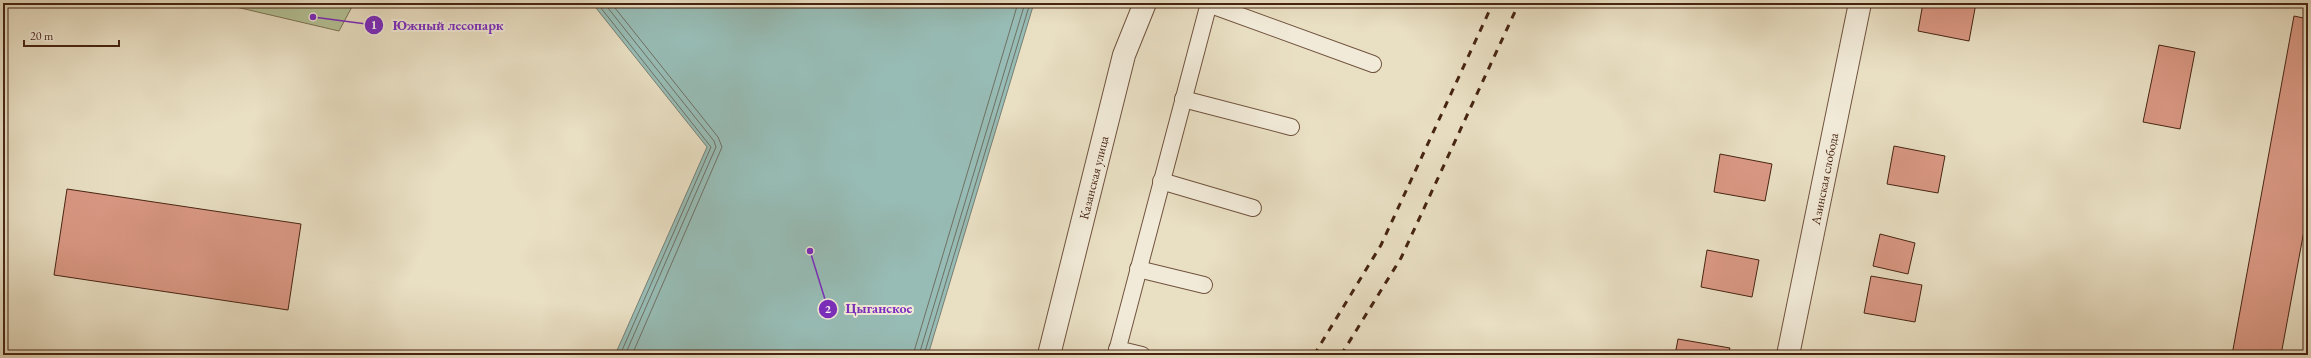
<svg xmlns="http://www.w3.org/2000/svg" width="2311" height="358" font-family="'EB Garamond',serif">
<rect width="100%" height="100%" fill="#e9dfc3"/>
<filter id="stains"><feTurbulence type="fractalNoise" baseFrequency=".005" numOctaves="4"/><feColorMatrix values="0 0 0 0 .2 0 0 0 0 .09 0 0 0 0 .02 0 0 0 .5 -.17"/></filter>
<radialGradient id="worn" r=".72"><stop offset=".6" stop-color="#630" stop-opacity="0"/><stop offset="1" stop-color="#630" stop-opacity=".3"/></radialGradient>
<path fill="#b4c296" stroke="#7e7354" d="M219 3H354L339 31Z"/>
<path fill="#97bcb5" stroke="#777f74" d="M592 3H1034L928 355H615L707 147Z"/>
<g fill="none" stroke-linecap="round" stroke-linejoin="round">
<g stroke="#6f7064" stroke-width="1">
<path d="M597 3 711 147 620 355"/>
<path d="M604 3 714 141 716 147 625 355"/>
<path d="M611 3 718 137 722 147 632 355"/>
<path d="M913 355 1018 3"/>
<path d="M919 355 1025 3"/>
<path d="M924 355 1030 3"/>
</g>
</g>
<g fill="#da9884" stroke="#472412">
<path d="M1923 3H1976L1969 41 1918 31Z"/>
<path d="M2294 16 2308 19V209L2281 355H2232Z"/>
<path d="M2159 45 2195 52 2180 129 2143 122Z"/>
<path d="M1894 146 1945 156 1938 193 1887 184Z"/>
<path d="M1720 154 1772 164 1765 201 1714 192Z"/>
<path d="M67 189 301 224 288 310 54 275Z"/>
<path d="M1880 234 1915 243 1908 274 1873 266Z"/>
<path d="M1707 250 1759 260 1752 297 1701 287Z"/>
<path d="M1871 276 1922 285 1915 322 1864 313Z"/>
<path d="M1678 339 1730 348 1728 355H1675Z"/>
<path d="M1857 351 1877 355H1857Z"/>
</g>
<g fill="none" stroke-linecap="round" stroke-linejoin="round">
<defs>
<g id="service">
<path d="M1208 4 1373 64"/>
<path d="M1183 99 1291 127"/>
<path d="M1161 181 1253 208"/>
<path d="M1138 269 1204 285"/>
<path d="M1117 349 1142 355"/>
<path d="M1116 355 1209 3"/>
</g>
<g id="minor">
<path id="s1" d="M1049 355 1124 55 1145 3"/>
<path id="s2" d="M1788 355 1860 3"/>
</g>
</defs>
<use href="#service" stroke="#70533e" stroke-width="18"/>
<use href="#minor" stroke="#70533e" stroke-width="24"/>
<use href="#service" stroke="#f1ead8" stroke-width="16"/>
<use href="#minor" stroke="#f1ead8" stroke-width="22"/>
<g stroke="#472412" stroke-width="3" stroke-dasharray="7 7" stroke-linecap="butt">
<path d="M1314 355 1381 245 1493 3"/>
<path d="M1341 355 1401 258 1519 3"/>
</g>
</g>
<g text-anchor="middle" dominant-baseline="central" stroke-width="4" stroke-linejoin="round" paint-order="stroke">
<g font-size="13" fill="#472412" stroke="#f1ead8">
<text stroke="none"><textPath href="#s1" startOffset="183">Казанская улица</textPath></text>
<text stroke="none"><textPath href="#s2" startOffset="180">Азинская слобода</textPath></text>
</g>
</g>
<path fill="none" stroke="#7b2cbf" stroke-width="1.5" d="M313 17L374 25M810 251L828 309"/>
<g fill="#7b2cbf" stroke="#f1ead8" stroke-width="1.5">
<circle cx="313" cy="17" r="4"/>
<circle cx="810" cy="251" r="4"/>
<circle cx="374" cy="25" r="10"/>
<circle cx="828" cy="309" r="10"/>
</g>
<g font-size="12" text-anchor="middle" font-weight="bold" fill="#fff">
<text x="374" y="29">1</text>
<text x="828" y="313">2</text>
</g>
<g font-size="14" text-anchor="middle" font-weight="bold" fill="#7b2cbf" stroke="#f1ead8" stroke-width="4" stroke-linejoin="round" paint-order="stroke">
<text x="448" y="30">Южный лесопарк</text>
<text x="879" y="313">Цыганское</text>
</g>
<rect width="2311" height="358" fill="none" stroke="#e9dfc3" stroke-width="16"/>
<rect x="4" y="4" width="2303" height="350" fill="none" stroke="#472412" stroke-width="2"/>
<rect x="8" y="8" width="2295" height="342" fill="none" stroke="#472412"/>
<path d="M24 40v6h95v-6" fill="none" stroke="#472412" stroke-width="2"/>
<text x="30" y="40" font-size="12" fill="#472412" stroke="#f1ead8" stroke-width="3" paint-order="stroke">20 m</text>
<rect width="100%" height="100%" filter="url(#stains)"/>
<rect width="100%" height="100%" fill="url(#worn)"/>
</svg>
